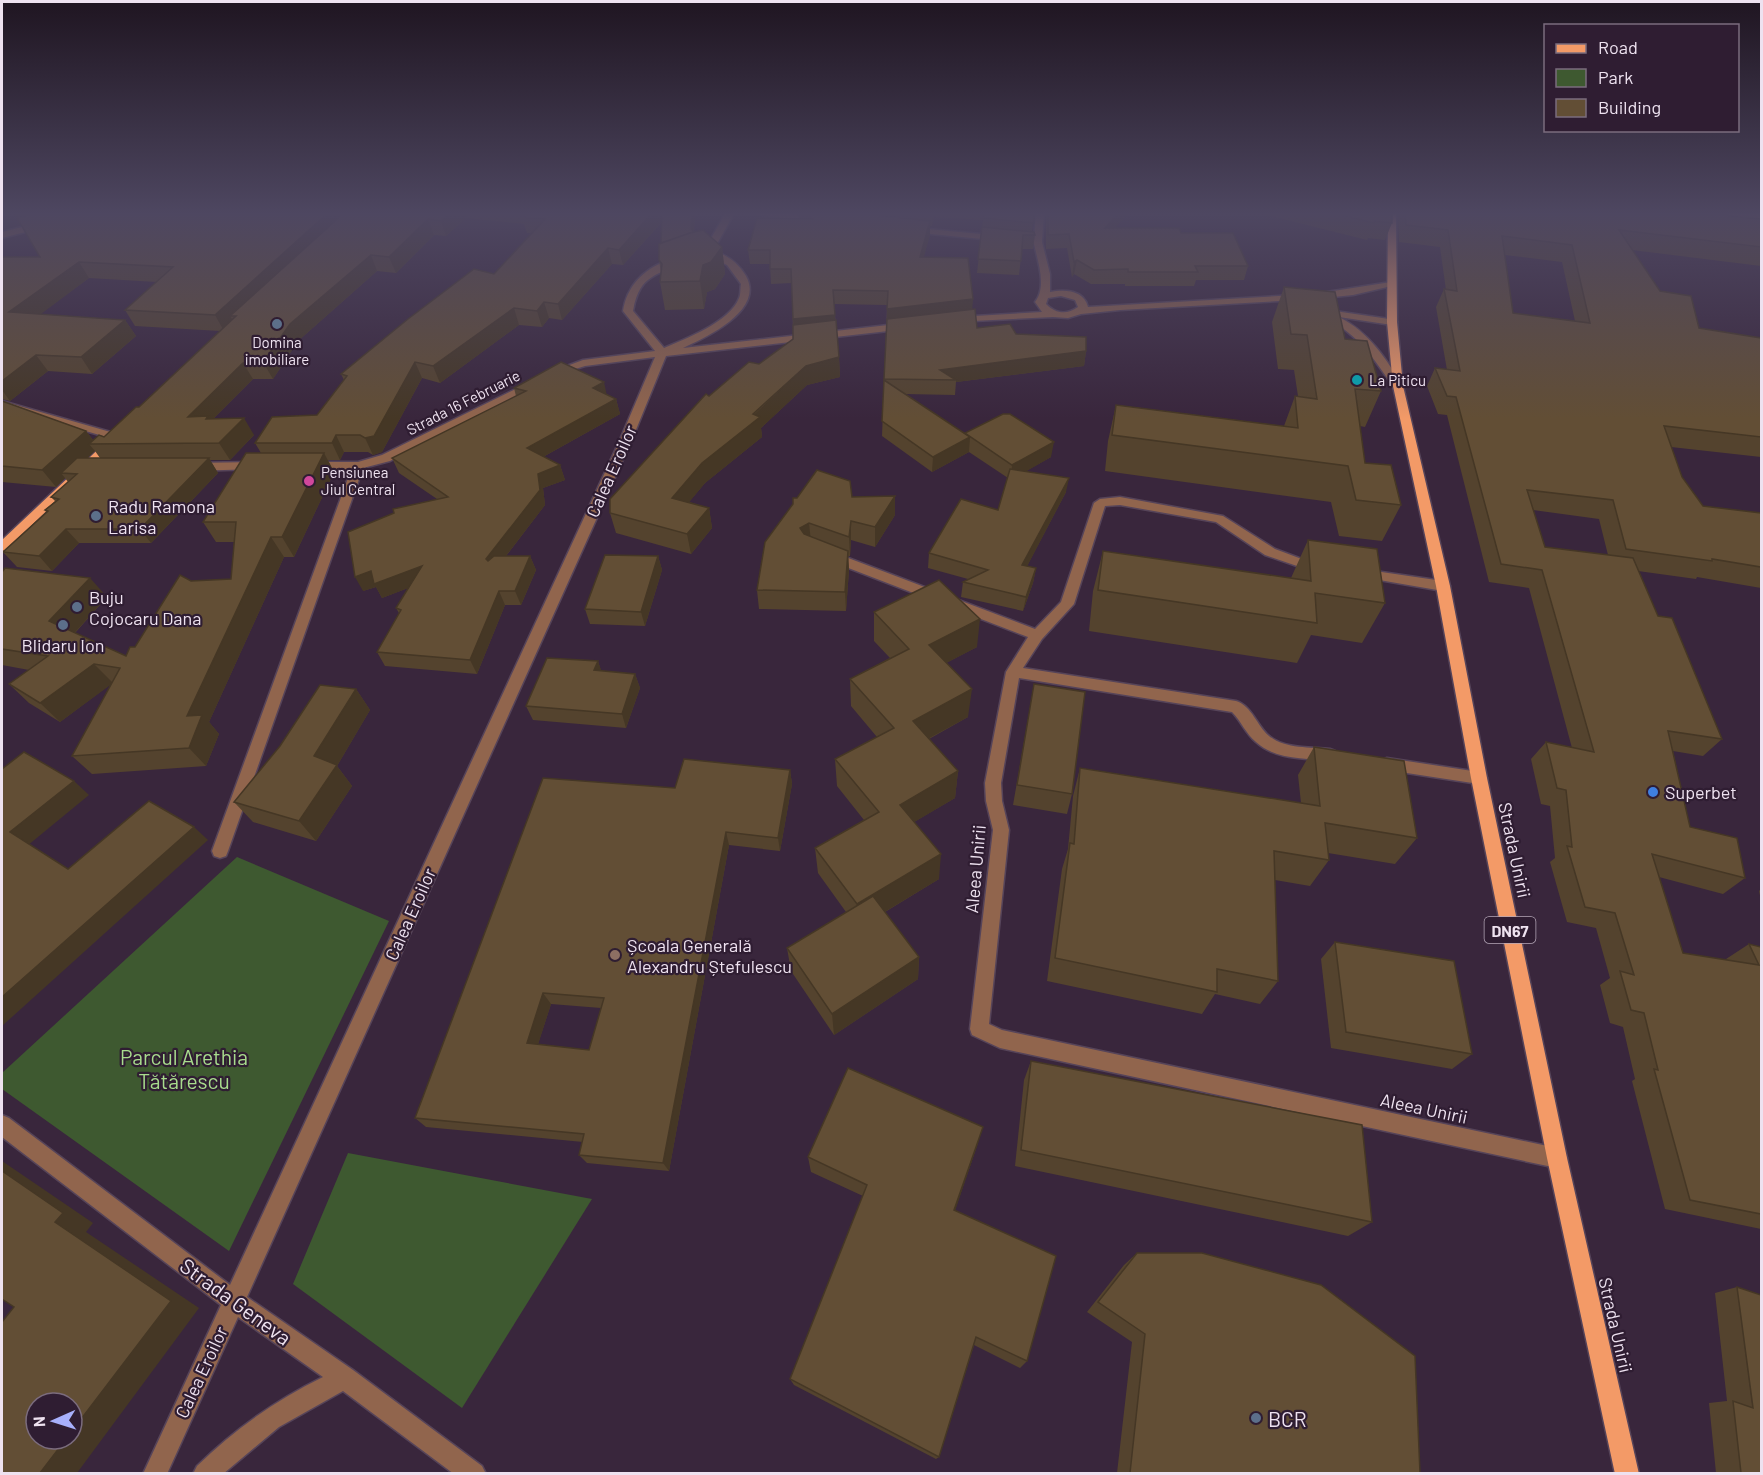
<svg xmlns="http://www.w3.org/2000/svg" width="1763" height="1475" font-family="Barlow,sans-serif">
<rect width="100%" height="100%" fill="#39263c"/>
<g fill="#3e5930">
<path d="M237 857 389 921 229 1251 2 1089V1073Z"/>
<path d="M348 1153 592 1199 462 1408 293 1284Z"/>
</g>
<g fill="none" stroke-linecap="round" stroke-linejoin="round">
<defs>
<g id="minor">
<path d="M726 212H735L713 251C728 255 738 263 746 276 765 310 707 337 683 348L906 323 911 326 906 329 666 356 631 442 247 1297 353 1370 482 1466 486 1474H454L343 1391 279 1427 223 1474H193L197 1466C235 1429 276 1400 323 1377L238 1317 167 1474H143L221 1305 2 1137V1115L9 1118 230 1285 619 442 655 357 585 366 553 376 548 373 583 360 655 351 623 311C627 286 643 270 666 261 672 258 678 255 684 259 659 278 640 271 633 311L664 348C685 339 730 322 739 298 741 294 740 288 741 284L727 265 700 252 705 249Z"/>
<path d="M739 212H771L817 217 821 220 817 223Z"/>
<path d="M1036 212H1044L1042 242 1050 274V292C1065 289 1084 290 1088 307L1314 294 1391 282 1396 285 1353 295 1314 299 1120 310 1081 314 1068 318 1053 317 953 322 952 320 957 317 1042 312 1035 302C1047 287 1038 262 1034 244L910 232 907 231V227L1034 239ZM1061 296 1075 300 1078 307C1067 315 1056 314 1046 304L1048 298Z"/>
<path d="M1719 212 1762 213V219L1723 215Z"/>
<path d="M42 222 46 225 45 227 2 238V232Z"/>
<path d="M1321 309 1396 320 1397 322 1392 325 1339 317C1369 332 1386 359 1403 386L1402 388H1394C1375 360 1358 334 1327 319L1326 316 1318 314 1316 312Z"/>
<path d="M532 381 537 384 536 386 390 461 363 468 228 851 226 856 220 858 214 856 212 851 351 470H310L304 466 310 462H358L382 455Z"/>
<path d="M2 401 121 435 123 437 117 440 2 407Z"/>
<path d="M256 462 262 466 260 469 193 471 187 467 193 463Z"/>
<path d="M1120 497 1223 516 1275 549 1299 558 1322 562 1323 565 1317 569 1297 566 1265 555 1216 522 1120 505 1105 506 1074 604 1042 639 1023 668 1236 701C1252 706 1257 726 1269 736 1285 749 1310 747 1330 749L1335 751 1338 755 1335 759 1330 761C1306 758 1275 760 1256 742 1246 734 1241 721 1232 712L1019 678 1001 783 1002 801 1009 830 989 1024 1002 1030 1557 1148 1564 1151 1567 1158 1564 1165 1557 1168 1000 1048 972 1035 970 1029 993 830 986 801 985 783 1006 672 1028 637 825 559 824 556 825 553H835L1035 629 1061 602 1094 503 1100 499Z"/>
<path d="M1361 569 1443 581 1450 586 1443 591 1356 576 1354 573Z"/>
<path d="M1387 758 1479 772 1484 774 1487 778 1484 782 1479 784 1387 770 1382 768 1379 764 1382 760Z"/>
</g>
<g id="major">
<path d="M1388 212H1396L1397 322 1403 386 1450 586 1487 778 1567 1158 1639 1474H1615L1547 1158 1471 778 1436 586 1393 386 1387 322Z"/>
<path d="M112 439 116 440V444L6 550 2 551V540L108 440Z"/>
</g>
</defs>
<use href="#minor" stroke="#564459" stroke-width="3"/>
<use href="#major" stroke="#564459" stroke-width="3"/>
<use href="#minor" fill="#91654d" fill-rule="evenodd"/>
<use href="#major" fill="#f39a67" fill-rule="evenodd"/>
</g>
<g fill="#54432e" fill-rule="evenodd">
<path d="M14 212H695L694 232 722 247 725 274 715 289 707 292 704 309 665 310 660 282 661 273 659 260 661 243 662 222 623 265 612 264 562 320 549 318 542 327 519 325 440 383 422 378 382 452 373 455 368 452H344L340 460H328L334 472 294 557H284L209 722 219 734 206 766 92 774 72 756 111 684 60 722 29 703 9 684 29 670 2 665V572L107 597 75 633 126 656 135 647 191 581 231 579 234 542H216L203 522 261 453 255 443 317 415 344 380 341 374 494 274 532 233H527L524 224 466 218 446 236 434 235 396 273 377 271 298 341 273 379H253L213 419 254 435 230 460H210L218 473 151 543H79L52 571 17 567 3 552 46 512 45 510 55 501 51 497 68 482 65 478 56 487 2 482V483V401L86 431 93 440 104 437 139 407 220 331 135 326 125 310 157 282 89 278 40 314 125 320 136 336 92 374 48 371 10 401 2 399V257H40ZM95 451 100 458H87Z"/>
<path d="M798 212H1034L1032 232 1035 235 1033 249H1022L1019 275 977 273 983 220 934 217 932 226H930V235L923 257 972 310 977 328 1016 334 1086 351 1084 366 956 382 955 395 905 394 965 434 1051 457 1026 471 1066 492 1027 566 1036 568 1033 583 1023 611 961 597 963 582 968 579 928 568 929 553 998 510 1008 478 969 452 932 472 882 436 887 305 834 304 839 357 840 377 807 385 761 428 762 437 705 483 689 502 709 508 712 528 691 554 616 533 610 513 709 396 759 364 793 339 792 283 771 284 770 264H750L748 250 799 219Z"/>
<path d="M1046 212H1129L1115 228 1181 233 1248 266 1244 280H1196L1194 286H1125V284H1091L1074 274 1072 277 1067 248 1046 249Z"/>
<path d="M1255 212H1392V223L1385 240 1368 238 1367 240Z"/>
<path d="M1398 212H1727L1729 216 1761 219V266L1632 250 1660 291 1699 328 1761 338V457L1671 447 1682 477 1703 506 1761 513V588L1697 577 1696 579 1638 571 1658 616 1722 739 1703 756 1673 751 1690 827 1745 878 1723 894 1659 877 1683 953 1727 960 1726 959 1749 944 1761 947V1229L1665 1209 1632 1081 1635 1079 1623 1027 1610 1023 1600 985 1610 978 1596 928 1567 922 1550 862 1555 858 1550 806 1541 804 1531 759 1546 742 1572 748 1529 588 1489 582 1447 415 1438 414 1427 386 1435 368 1447 370 1436 307 1444 289 1446 290 1440 247 1399 242ZM1505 255 1562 262 1575 321 1513 313ZM1533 510 1599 519 1608 555 1545 547Z"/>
<path d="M1284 287 1345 339 1381 391 1365 427 1360 426 1365 463 1401 505 1382 541 1339 536 1331 502 1105 471 1108 441 1116 405 1284 426 1295 396H1298L1294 370 1278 369 1272 322Z"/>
<path d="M514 388 607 394 616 399 620 414 543 457 560 465 565 480 543 488 545 505 506 556H530L536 570 521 605H505L477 674 385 666 377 652 399 613 396 608 408 588 382 598 376 587 363 591 394 513 437 499 399 473 392 458 516 396Z"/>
<path d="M852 497 895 515 875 547 851 540 850 556H848L849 570 846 611 759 609 757 590 765 542Z"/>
<path d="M1308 540 1385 603 1362 643 1311 635 1297 663 1089 631 1093 591 1103 551 1291 578Z"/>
<path d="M658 556 662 570 645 626 590 624 585 609Z"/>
<path d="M874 612 977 647 946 663 968 717 929 739 958 771 955 798 914 822 939 879 885 912 919 957 918 979 834 1035 791 971 787 948 846 912 818 873 815 848 864 820 837 786 835 759 877 737 851 706 850 679 890 658 874 641Z"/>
<path d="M598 661 601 671 635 674 640 688 626 728 533 720 526 706Z"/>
<path d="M1034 684 1072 794 1067 814 1013 805Z"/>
<path d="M356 689 370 710 337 766 352 786 316 841 253 822 234 802Z"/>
<path d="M1314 747 1417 838 1395 864 1328 853 1329 860 1310 886 1275 880 1278 981 1260 1004 1215 994 1202 1014 1047 981 1062 869 1068 849 1073 796 1080 768 1301 803 1298 775Z"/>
<path d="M790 770 792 784 780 851 729 845 669 1171 587 1163 579 1155 583 1142 426 1127 415 1118 675 788ZM551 1004 601 1008 589 1050 538 1044Z"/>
<path d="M1761 889V900L1759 891Z"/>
<path d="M1335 942 1472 1054 1452 1069 1331 1048 1321 959Z"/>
<path d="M1031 1061 1372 1222 1348 1236 1015 1166 1024 1080Z"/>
<path d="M978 1143 955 1210 1027 1361 1020 1368 974 1345 939 1457 936 1459 794 1385 790 1379 863 1196 811 1172 808 1157Z"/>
<path d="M1137 1253 1420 1473H1117L1132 1342 1087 1312 1124 1265Z"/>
<path d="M1737 1287 1761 1473H1716L1709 1403 1727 1401 1715 1293Z"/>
</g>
<g fill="#453725">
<path d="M14 212H71L22 225Z"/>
<path d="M329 212H352L236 316H230L234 322 224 331 215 315Z"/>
<path d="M450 212H464L466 218 446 236 441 221Z"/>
<path d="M653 212H664L665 218 623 265 619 250Z"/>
<path d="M692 212H695L694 234 691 229Z"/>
<path d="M933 212H935L932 226Z"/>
<path d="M1119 212H1129L1103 242 1105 228Z"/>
<path d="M428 219 434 235 396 273 389 257Z"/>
<path d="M930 221V235L920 271V257Z"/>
<path d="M722 247 725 274 715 289 707 292 704 309 700 281 703 265Z"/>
<path d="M608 248 612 264 562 320 558 304Z"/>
<path d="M371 255 377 271 298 341 273 379 263 362 290 324Z"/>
<path d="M1077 260 1074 274 1072 277 1074 262Z"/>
<path d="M79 262 89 278 21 329 9 312Z"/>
<path d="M973 299 972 313 887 323V309Z"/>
<path d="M544 302 549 318 542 327 537 311Z"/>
<path d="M514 308 519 325 440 383 433 366Z"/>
<path d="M835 315V329L794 334 793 319Z"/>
<path d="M125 320 136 336 92 374 81 357Z"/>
<path d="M1086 351 1084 366 956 382V380L940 370Z"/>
<path d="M36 355 48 371 10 401 2 390V381Z"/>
<path d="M839 357 840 377 807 385 761 428 762 437 705 483 676 518 672 498 702 463 806 366Z"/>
<path d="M415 362 422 378 382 452 373 455 365 438Z"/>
<path d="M243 363 253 379 211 421 188 417Z"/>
<path d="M604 382 607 396 593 388Z"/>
<path d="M616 399 620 414 532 463 527 448Z"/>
<path d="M244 418 254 435 230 460 219 443Z"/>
<path d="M86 431 96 444H89L95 451 70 474 61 473 65 478 56 487 42 470Z"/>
<path d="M336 435 344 452 340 460 332 443Z"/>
<path d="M970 437 969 452 932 472 933 457Z"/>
<path d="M1054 442 1051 457 1011 480 1012 465Z"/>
<path d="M324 453 334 472 294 557 282 537Z"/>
<path d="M209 458 218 473 151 543 140 529Z"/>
<path d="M560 465 565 480 543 488 545 505 492 574 486 559 538 474Z"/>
<path d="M1069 478 1066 492 1020 580 1022 565Z"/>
<path d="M895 496V515L875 547V527Z"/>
<path d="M709 508 712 528 691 554 687 534Z"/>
<path d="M851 521V540L850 556 849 537Z"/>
<path d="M809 523 811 542 802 548 800 528Z"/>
<path d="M66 529 79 543 52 571 39 556Z"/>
<path d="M271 537 284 557 209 722 219 734 206 766 189 748 187 716Z"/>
<path d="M848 551 849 570 846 611 845 592Z"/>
<path d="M530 556 536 570 521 605 515 591Z"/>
<path d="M658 556 662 570 645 626 641 612Z"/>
<path d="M422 566 429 580 382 598 376 587 363 591 355 577 371 571Z"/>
<path d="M1036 568 1033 583 1023 611 1026 597Z"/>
<path d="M90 578 107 597 68 640 49 621Z"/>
<path d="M499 591 505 605 477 674 470 660Z"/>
<path d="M980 619 977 647 927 673 929 645Z"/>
<path d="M598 661 603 676 594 670Z"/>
<path d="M94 664 113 683 60 722 40 703Z"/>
<path d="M635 674 640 688 626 728 622 714Z"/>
<path d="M356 689 370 710 337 766 352 786 316 841 299 821 314 756Z"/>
<path d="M972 689 968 717 911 748 913 721Z"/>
<path d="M790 770 792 784 780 851 778 838Z"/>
<path d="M958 771 955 798 899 831 900 805Z"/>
<path d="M74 781 89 795 27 846 10 832Z"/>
<path d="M194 827 208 840 2 1026V997Z"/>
<path d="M726 832 729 845 669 1171 663 1163Z"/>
<path d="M941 854 939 879 858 928 857 904Z"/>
<path d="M919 957 918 979 834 1035 832 1014Z"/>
<path d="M543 993 551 1004 535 1054 527 1043Z"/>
<path d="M983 1127 978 1143 951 1223 954 1210Z"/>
<path d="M2 1161 93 1223 86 1232 199 1308 77 1473H40L66 1439H72L55 1222 2 1171Z"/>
</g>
<g fill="#624e35" stroke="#453725" stroke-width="1.5" fill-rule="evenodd">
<path d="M38 212H329L215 315 125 310 173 267 79 262 9 312 125 320 81 357 36 355 2 381V257H40L17 218Z"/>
<path d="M345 212H450L441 221 428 219 389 257 371 255 290 324 263 362 243 363 188 417 208 416 206 419 244 418 219 443 89 444 99 435 104 437 136 407H139L236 316H230Z"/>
<path d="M527 212H653L619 250 608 248 558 304 544 302 537 311 514 308 433 366 415 362 374 436 365 438 360 435H336L332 443H255L272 417 317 415 347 376 341 374 408 319 474 269 494 274 545 219 522 217Z"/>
<path d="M662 212H692L691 229 694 232 661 243Z"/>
<path d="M804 212H848L930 221 920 257 968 258 973 299 887 309 888 291 833 290 835 315 793 319 791 269H770V250H748L757 218 812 219Z"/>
<path d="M984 212H1034V223L983 218Z"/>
<path d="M1048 212H1119L1105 228H1179L1181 233H1233L1248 266H1195L1198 272H1128V269L1094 270 1077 260 1074 262 1069 234 1048 235Z"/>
<path d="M1329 212H1392V223L1374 221V223Z"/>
<path d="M1405 212H1727L1729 216 1761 219V247L1619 230 1660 291 1691 296 1699 328 1761 338V437L1664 426 1682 477 1703 506 1761 513V567L1712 559V561L1626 549 1613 500 1527 490 1545 547 1633 558 1658 616 1672 618 1722 739 1668 731 1690 827 1737 838 1745 878 1652 854 1683 953 1759 965 1749 944 1761 947V1214L1690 1200 1654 1069 1658 1070 1644 1013 1631 1010 1620 971 1634 975 1615 913 1585 907 1567 846 1572 847 1566 790 1557 788 1546 742 1594 752 1542 570 1501 564 1456 397 1447 396 1435 368 1460 371 1444 289 1457 291 1448 230 1406 225ZM1502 236 1572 245 1590 323 1513 313Z"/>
<path d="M982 227 1034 232 1035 235H1023L1021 261 978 259Z"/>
<path d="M703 230 722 247 711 262 703 265 700 281 660 282 662 264 659 260V244L690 233Z"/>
<path d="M1284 287 1335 292 1345 339 1367 341 1381 391 1355 389 1365 463 1391 465 1401 505 1356 500 1348 466 1112 435 1116 405 1298 428 1295 396 1317 399 1307 335 1291 334Z"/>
<path d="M975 309 977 328 1010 324 1016 334 1086 337V351L940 370 956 380 884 379 887 319Z"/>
<path d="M836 320 839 357 806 366 753 414 760 417 702 463 672 498 709 508 687 534 610 513V499L706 394 709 396 749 362 759 364 793 339V325Z"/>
<path d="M561 362 604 382 593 388 616 399 527 448 560 465 538 474 540 490 486 559 488 561 494 556H530L515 591H499L470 660 377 652 401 610 396 608 422 566 374 584 371 571 355 577 348 532 394 513 393 509 448 497 392 458 526 391 514 388Z"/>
<path d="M884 380 970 437 933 457 882 421Z"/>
<path d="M2 401 86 431 42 470 2 466Z"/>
<path d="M1003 414H1010L1054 442 1012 465 965 433Z"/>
<path d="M246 453H324L282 537H271L187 716 202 715 189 748 72 756 120 668 94 664 40 703 9 684 48 656 2 649V572L5 568 90 578 49 621 126 656 130 647H135L180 575 191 581 231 579 236 522H203Z"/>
<path d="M77 458H209L140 529H66L39 556 3 552 48 511 45 510 59 499 51 497 77 474 61 473Z"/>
<path d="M1010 469 1069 478 1022 565 1036 568 1026 597 963 582 988 570 929 553 961 499 998 510Z"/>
<path d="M817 470 850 481 852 497 895 496 875 527 851 521 849 537 809 523 800 528 804 534 848 551 845 592 757 590 765 542 793 504V498H797Z"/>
<path d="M1308 540 1377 549 1385 603 1315 593 1317 623 1098 590 1103 551 1311 581Z"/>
<path d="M605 555 658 556 641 612 585 609Z"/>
<path d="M939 580 980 619 929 645 972 689 913 721 958 771 900 805 941 854 857 904 815 848 879 812 835 759 894 728 850 679 909 649 874 612Z"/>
<path d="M547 658 598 661 594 670 635 674 622 714 526 706Z"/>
<path d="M1034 684 1085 692 1072 794 1017 785Z"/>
<path d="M320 685 356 689 314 756 337 765 299 821 234 802 280 746Z"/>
<path d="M1314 747 1404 761 1417 838 1325 823 1329 860 1274 851 1278 981 1217 969V992L1055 958 1070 843 1074 844 1080 768 1320 806Z"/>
<path d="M24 752 74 781 10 832 68 869 149 801 194 827 2 997V769Z"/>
<path d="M684 759 790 770 778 838 726 832 663 1163 579 1155 584 1134 415 1118 543 778 675 788ZM543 993 604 998 589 1050 527 1043Z"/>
<path d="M873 896 919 957 832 1014 787 948Z"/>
<path d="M1335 942 1454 961 1472 1054 1346 1032Z"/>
<path d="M1031 1061 1362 1125 1372 1222 1021 1150Z"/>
<path d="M848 1068 983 1127 954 1210 1056 1256 1027 1361 976 1337 939 1457 790 1379 867 1185 808 1157Z"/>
<path d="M2 1171 63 1213 55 1222 171 1301 72 1431V1403H36V1439H66L40 1473H2V1322L14 1307 2 1299Z"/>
<path d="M1137 1253H1202L1321 1285 1415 1356 1420 1473H1130L1145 1334 1098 1302Z"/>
<path d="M1737 1287 1761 1295V1473H1741L1733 1401 1753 1408Z"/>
</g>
<linearGradient id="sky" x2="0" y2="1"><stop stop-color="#1f1521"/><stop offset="0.51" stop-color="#4e4761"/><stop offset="1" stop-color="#4e4761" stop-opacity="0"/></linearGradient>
<rect width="1763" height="419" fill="url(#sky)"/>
<g fill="#5c6f8a" stroke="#2f1d32" stroke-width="2">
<circle cx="277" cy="324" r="6"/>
<circle cx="96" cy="516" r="6"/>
<circle cx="77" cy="607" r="6"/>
<circle cx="63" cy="625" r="6"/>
<circle cx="1256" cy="1418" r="6"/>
</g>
<circle fill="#0f9aa8" stroke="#2f1d32" stroke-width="2" cx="1357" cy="380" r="6"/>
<circle fill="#d1479c" stroke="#2f1d32" stroke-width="2" cx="309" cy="481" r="6"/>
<circle fill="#3f7fe0" stroke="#2f1d32" stroke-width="2" cx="1653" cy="792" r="6"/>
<circle fill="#8d6e63" stroke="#2f1d32" stroke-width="2" cx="615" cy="955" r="6"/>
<g text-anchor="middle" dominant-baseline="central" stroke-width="4.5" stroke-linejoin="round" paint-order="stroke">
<g font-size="15" fill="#eee2f0" stroke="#2f1d32" text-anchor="start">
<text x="277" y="342" text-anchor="middle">Domina<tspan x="277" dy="17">imobiliare</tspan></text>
<text x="1369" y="380">La Piticu</text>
<text x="321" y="472">Pensiunea<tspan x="321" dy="17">Jiul Central</tspan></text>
</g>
<g font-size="15" fill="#eee2f0" stroke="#2f1d32">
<text transform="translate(463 402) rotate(-27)">Strada 16 Februarie</text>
</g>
<rect fill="#2f1d32" stroke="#b5a7b7" stroke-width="1.5" x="1484.5" y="917" width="51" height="26" rx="4.5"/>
<g font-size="16" font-weight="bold" fill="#eee2f0">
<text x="1510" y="930">DN67</text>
</g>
<g font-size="18" fill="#eee2f0" stroke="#2f1d32">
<text transform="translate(611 471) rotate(-66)">Calea Eroilor</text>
<text transform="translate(1515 850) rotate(78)">Strada Unirii</text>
<text transform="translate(975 869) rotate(-85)">Aleea Unirii</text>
<text transform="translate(410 914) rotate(-66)">Calea Eroilor</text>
<text transform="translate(1424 1108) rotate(12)">Aleea Unirii</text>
<text transform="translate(1616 1325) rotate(77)">Strada Unirii</text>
<text transform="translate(201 1372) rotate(-65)">Calea Eroilor</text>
</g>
<g font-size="18" fill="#eee2f0" stroke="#2f1d32" text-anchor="start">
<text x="108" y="506">Radu Ramona<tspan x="108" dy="21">Larisa</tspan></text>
<text x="89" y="597">Buju<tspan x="89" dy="21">Cojocaru Dana</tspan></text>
<text x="63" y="645" text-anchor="middle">Blidaru Ion</text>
<text x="1665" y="792">Superbet</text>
<text x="627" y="945">Școala Generală<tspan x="627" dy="21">Alexandru Ștefulescu</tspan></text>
</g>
<g font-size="21" fill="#a8dc8d" stroke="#2f1d32">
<text x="184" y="1056">Parcul Arethia<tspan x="184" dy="24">Tătărescu</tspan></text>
</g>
<g font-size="21" fill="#eee2f0" stroke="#2f1d32">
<text transform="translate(236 1301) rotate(36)">Strada Geneva</text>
</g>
<g font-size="21" fill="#eee2f0" stroke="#2f1d32" text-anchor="start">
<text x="1268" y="1418">BCR</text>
</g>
</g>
<rect width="1763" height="1475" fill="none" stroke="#eee2f0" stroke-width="6"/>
<rect x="1544" y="24" width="195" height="108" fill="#2f1d32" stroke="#7b6c7e" stroke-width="1.5"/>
<rect x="1556" y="44" width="30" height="9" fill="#f39a67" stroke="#7b6c7e" stroke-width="1.5"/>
<text x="1598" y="54" font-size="18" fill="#eee2f0">Road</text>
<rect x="1556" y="69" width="30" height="18" fill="#3e5930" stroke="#7b6c7e" stroke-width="1.5"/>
<text x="1598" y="84" font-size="18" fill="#eee2f0">Park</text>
<rect x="1556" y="99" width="30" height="18" fill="#624e35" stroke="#7b6c7e" stroke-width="1.5"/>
<text x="1598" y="114" font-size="18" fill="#eee2f0">Building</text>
<g transform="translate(54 1421) rotate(267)"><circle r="28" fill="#2f1d32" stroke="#7b6c7e" stroke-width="1.5"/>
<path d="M0-4.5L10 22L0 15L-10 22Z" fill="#a8b0fc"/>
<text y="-9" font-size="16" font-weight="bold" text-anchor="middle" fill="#eee2f0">N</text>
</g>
</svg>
